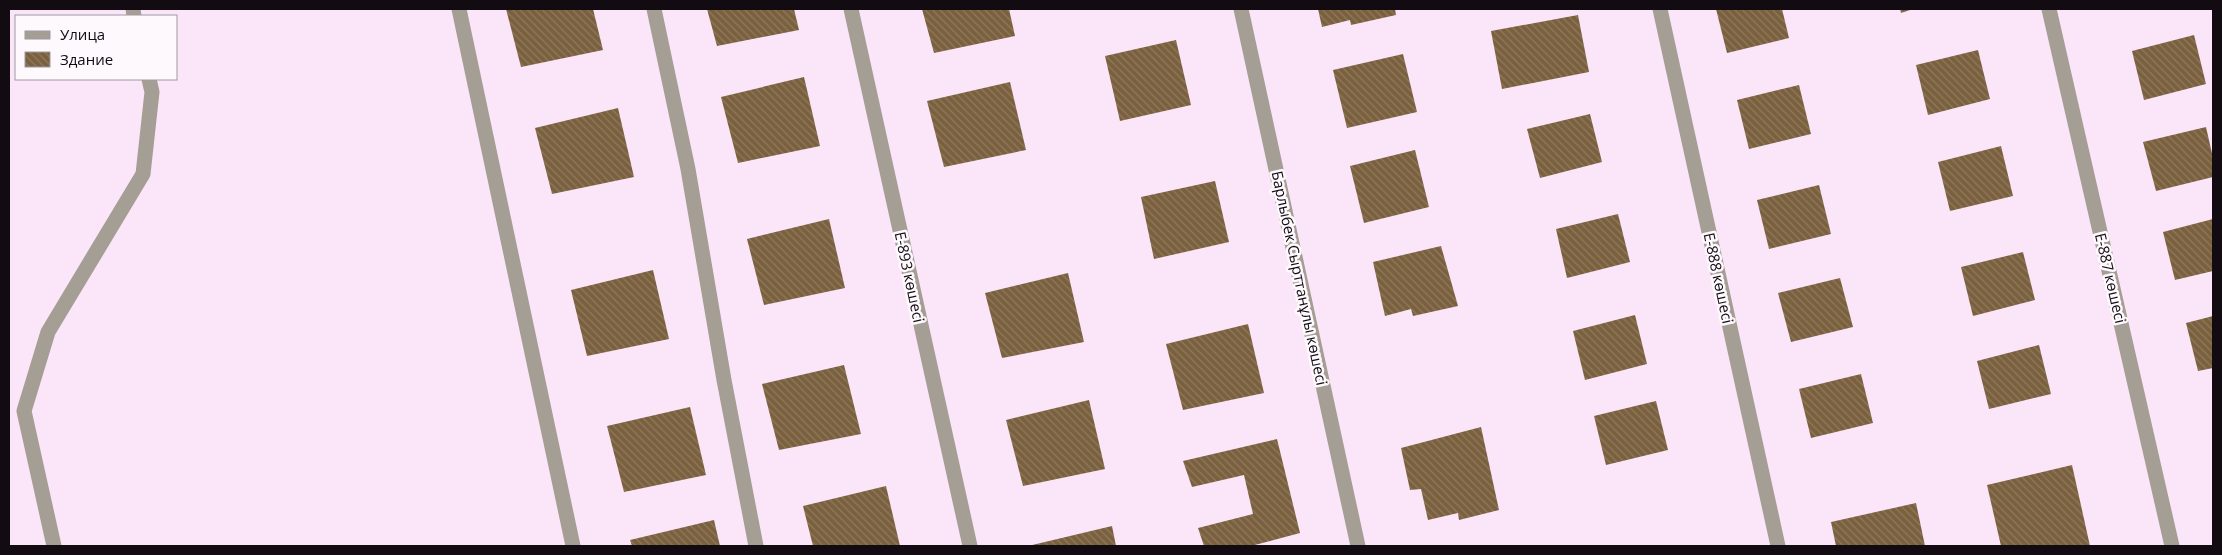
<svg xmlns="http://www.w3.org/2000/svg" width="2222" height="555" font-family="'Open Sans',sans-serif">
<defs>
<pattern id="building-back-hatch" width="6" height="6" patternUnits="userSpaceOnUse" patternTransform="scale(1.25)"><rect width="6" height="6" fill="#7b603d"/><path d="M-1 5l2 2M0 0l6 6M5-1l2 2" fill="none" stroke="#8d7a62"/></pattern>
</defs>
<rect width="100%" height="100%" fill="#fbe6f9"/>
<g fill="url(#building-back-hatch)">
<path d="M506 9H593L603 50 521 67Z"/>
<path d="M707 9H794L799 30 717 46Z"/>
<path d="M922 9H1009L1015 36 934 53Z"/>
<path d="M1318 9H1395L1396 15 1351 25 1350 20 1322 27Z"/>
<path d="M1716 9H1782L1789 38 1727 53Z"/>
<path d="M1900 9H1913L1901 13Z"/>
<path d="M1578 15 1589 72 1502 89 1491 31Z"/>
<path d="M2194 35 2206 84 2144 100 2132 51Z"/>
<path d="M1176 40 1191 105 1120 121 1105 56Z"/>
<path d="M1978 50 1990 99 1928 115 1916 65Z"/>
<path d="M1403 54 1417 112 1347 128 1333 70Z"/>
<path d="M804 77 820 146 738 163 721 97Z"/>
<path d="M1010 82 1026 150 944 167 927 101Z"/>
<path d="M1799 85 1811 134 1749 149 1737 100Z"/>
<path d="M618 108 634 177 552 194 535 128Z"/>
<path d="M1590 114 1602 162 1540 178 1527 129Z"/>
<path d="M2206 127 2213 158V177L2156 191 2143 142Z"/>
<path d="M2001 146 2013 196 1950 211 1938 162Z"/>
<path d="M1415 150 1429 207 1364 223 1350 166Z"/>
<path d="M1215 181 1229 242 1154 259 1141 197Z"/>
<path d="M1819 185 1831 234 1769 249 1757 200Z"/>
<path d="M1618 214 1630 262 1567 278 1556 229Z"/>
<path d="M829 219 845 288 764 305 747 239Z"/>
<path d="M2213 219V271L2175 280 2163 232Z"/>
<path d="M1441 246 1458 306 1413 316 1411 309 1385 316 1373 262Z"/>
<path d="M2023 252 2035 300 1973 316 1961 267Z"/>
<path d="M653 270 669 339 587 356 571 290Z"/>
<path d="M1068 273 1084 342 1002 358 985 293Z"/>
<path d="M1840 278 1853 327 1791 342 1778 293Z"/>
<path d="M1635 315 1647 364 1585 380 1573 331Z"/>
<path d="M2213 316V368L2198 371 2186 323Z"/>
<path d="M1248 324 1264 393 1183 410 1166 344Z"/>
<path d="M2039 345 2051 394 1989 409 1977 361Z"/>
<path d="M844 365 861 434 779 450 762 384Z"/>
<path d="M1861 374 1873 423 1811 438 1799 389Z"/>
<path d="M1089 400 1105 469 1023 486 1006 420Z"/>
<path d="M1656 401 1668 450 1606 465 1594 416Z"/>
<path d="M690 407 706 475 624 492 607 426Z"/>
<path d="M1481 427 1499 510 1459 520 1458 513 1428 520 1421 489 1410 490 1401 448Z"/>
<path d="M1277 439 1300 533 1251 546H1204L1198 528 1253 514 1244 475 1192 487 1183 461Z"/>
<path d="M2072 465 2090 546H2001L1987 485Z"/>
<path d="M886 486 900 546H813L803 506Z"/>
<path d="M1916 503 1925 546H1836L1831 522Z"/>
<path d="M714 520 720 546H632L630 540Z"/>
<path d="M1112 526 1116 546H1028Z"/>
</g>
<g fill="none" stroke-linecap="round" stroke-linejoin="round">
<g stroke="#a49e94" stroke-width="15">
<path d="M133 9 134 16"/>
<path d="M459 9 573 546"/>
<path d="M654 9 688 169 724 380 756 546"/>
<path d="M851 9 970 546"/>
<path d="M1241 9 1358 546"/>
<path d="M1660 9 1778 546"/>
<path d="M2049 9 2172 546"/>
<path d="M54 546 24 411 48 332 143 174 152 92 149 79"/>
</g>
</g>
<g text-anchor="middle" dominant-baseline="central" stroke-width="5" stroke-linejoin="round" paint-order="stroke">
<g font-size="15" fill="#120b11" stroke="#fdf9fd">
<text transform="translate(910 277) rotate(78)">Е-893 көшесі</text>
<text transform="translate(1300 278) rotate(78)">Барлыбек Сырттанұлы көшесі</text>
<text transform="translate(1719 278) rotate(78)">Е-888 көшесі</text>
<text transform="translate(2111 278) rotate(77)">Е-887 көшесі</text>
</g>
</g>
<rect width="2222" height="555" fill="none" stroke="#120b11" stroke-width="20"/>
<rect x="15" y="15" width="162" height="65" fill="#fdf9fd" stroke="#9f9a9f"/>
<rect x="25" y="31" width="25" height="8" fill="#a49e94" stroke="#9f9a9f"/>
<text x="60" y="40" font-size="15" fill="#120b11">Улица</text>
<rect x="25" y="52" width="25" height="15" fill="url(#building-back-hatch)" stroke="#9f9a9f"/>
<text x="60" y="65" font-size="15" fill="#120b11">Здание</text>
</svg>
